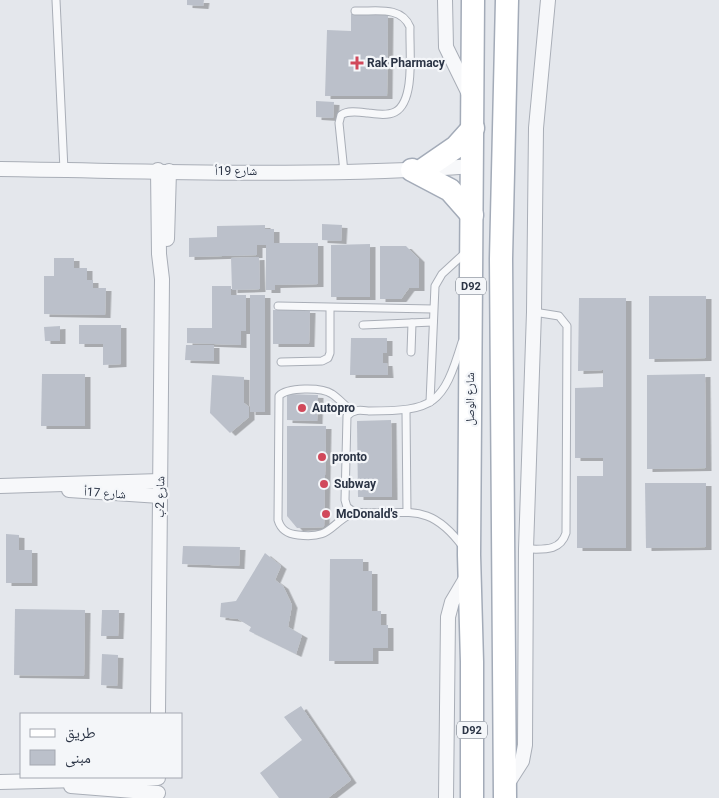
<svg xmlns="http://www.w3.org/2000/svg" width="719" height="798" font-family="Roboto,'Noto Naskh Arabic',sans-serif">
<defs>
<filter id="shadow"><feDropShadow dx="5.5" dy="3" stdDeviation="0" flood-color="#0004"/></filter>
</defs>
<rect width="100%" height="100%" fill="#e4e7ec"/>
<g fill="#bbc0ca" filter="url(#shadow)">
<path d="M187 0H204L203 6 187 5Z"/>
<path d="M351 14 388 15 387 96H325L327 30 351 31Z"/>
<path d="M316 101 334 102 333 118 316 117Z"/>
<path d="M322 224 342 225 341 241 322 240Z"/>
<path d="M265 225V229H274V243H318V284L275 285V290H266V245H257V255L189 257V238L217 237V226Z"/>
<path d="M370 244V297H331V245Z"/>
<path d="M380 246H406L419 259V288H409L401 299H380Z"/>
<path d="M259 257 260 289 232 290 231 258Z"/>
<path d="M54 258H74V268H87V280H93V288H106L105 315 44 314V276H54Z"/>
<path d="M212 286H231V295H246V331H241V345L187 343V328H212Z"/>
<rect x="250" y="295" width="15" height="117"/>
<path d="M649 296H706V358L649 359Z"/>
<path d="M579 298H626V548H577V476H603V458H575V388L603 387V370L578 371Z"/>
<path d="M273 310H310L309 344H273Z"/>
<path d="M79 325H121V364L103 365V344H79Z"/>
<path d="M60 326V341H45L44 327Z"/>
<path d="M351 338H387V353H383V363H387L388 375H350Z"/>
<path d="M186 345H214V361L185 360Z"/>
<path d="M42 374H85V426H41Z"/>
<path d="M705 374 706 468 647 469V375Z"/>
<path d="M212 375 244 377V403L249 407V417L230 433 210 413Z"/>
<path d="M287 394 318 395 317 421 287 420Z"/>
<path d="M391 420 392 497H358L357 421Z"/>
<path d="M287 426H326L324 527 297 528 287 516Z"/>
<path d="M645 483H706V547L646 548Z"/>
<path d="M6 534 19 535V550H32V583H6Z"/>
<path d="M183 546 240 547 239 566 182 564Z"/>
<path d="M265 553 281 566 275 580 283 586 292 605 288 627 302 635 296 654 249 631 251 627 238 619 220 617 221 603 236 601Z"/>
<path d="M330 559H363V571H372V611H381V625H388V648H373V661H329Z"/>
<path d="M15 609 85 610 84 676 14 675Z"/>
<path d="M102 610H119L118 636H101Z"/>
<path d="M102 654 118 655 117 686 101 685Z"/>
<path d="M301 706 351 780 328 798H279L260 773 302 740 284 717Z"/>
</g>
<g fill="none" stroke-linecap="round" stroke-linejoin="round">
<defs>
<g id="lane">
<path d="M56 0 64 170"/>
<path d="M344 172 339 123 341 115C348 110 359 112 368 113 376 114 387 116 395 112 416 101 409 48 410 27 401 5 374 12 355 11"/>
<path d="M278 306 433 309"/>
<path d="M363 325 433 322"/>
<path d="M462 342C443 405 434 411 369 411 360 410 354 409 347 416L345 500 347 507 354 512C405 517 427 498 463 547"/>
<path d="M411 352 412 323"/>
<path d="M281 362 322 361 328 358 330 353V308"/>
<path d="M430 402 435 286 442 274 466 252"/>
<path d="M353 411C345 407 340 399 332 394 322 387 287 387 279 396L278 520C281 530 287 534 298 535 332 539 328 525 354 512"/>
<path d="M406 411 407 512"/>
<path d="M526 549C543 549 560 552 566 533L567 326 559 316 534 312"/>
</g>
<g id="street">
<path d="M445 0 446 47 470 96"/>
<path d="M0 169C157 171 316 178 473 166"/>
<path d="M158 170 159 254 162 279 158 714"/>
<path d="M167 239 169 171"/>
<path d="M0 486 160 481"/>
<path d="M69 490 160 496"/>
<path d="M0 782 158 778"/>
<path d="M71 786 158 793"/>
<path d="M506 786 522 761 525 745 526 549 534 312 536 128 548 0"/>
<path d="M446 798 448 617 452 602 468 575"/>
</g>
<g id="primary">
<path d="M424 169 456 147 473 128"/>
<path d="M412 170 450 190 472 215"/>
<path d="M472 798V662L469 555 473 0"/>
<path d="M505 798 501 259 507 0"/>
</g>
</defs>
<use href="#lane" stroke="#a9aeb7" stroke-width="9"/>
<use href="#street" stroke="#a9aeb7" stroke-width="16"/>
<use href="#primary" stroke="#a3abb8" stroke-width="25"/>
<use href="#lane" stroke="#f7f8fa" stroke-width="7"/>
<use href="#street" stroke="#f7f8fa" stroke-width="14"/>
<use href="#primary" stroke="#fff" stroke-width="22"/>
</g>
<g fill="#d1495b" stroke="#f4f6f9" stroke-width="2">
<path d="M354.5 55.5h5v5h5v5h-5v5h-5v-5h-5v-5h5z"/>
<circle cx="302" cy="408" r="5"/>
<circle cx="322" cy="457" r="5"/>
<circle cx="324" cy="484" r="5"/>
<circle cx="326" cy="514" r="5"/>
</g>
<g text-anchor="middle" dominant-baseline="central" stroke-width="4.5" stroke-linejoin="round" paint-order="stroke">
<g fill="#f4f6f9" stroke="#676e7b" stroke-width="1">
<rect x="456" y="277.5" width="30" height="17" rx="4"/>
<rect x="457" y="721.5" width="30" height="17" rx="4"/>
</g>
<g font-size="11" font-weight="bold" fill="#2b3445">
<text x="471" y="286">D92</text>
<text x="472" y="730">D92</text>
</g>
<g font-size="12" font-weight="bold" fill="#2b3445" stroke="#f4f6f9" text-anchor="start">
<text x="367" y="63">Rak Pharmacy</text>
<text x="312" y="408">Autopro</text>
<text x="332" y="457">pronto</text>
<text x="334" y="484">Subway</text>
<text x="336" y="514">McDonald's</text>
</g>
<g font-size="12" fill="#2b3445" stroke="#f4f6f9">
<text x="236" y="171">شارع 19أ</text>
<text transform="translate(470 399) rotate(-90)">شارع الوصل</text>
<text transform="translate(105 493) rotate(4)">شارع 17أ</text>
<text transform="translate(160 497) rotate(-89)">شارع 2ب</text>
</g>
</g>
<rect x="20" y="713" width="162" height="65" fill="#f4f6f9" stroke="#a4a8b1"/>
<rect x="30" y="729" width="25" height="8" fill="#ffffff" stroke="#a4a8b1"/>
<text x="65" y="738" font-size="15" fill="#2b3445">طريق</text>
<rect x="30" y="750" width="25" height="15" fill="#bbc0ca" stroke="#a4a8b1"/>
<text x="65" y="763" font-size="15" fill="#2b3445">مبنى</text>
</svg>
